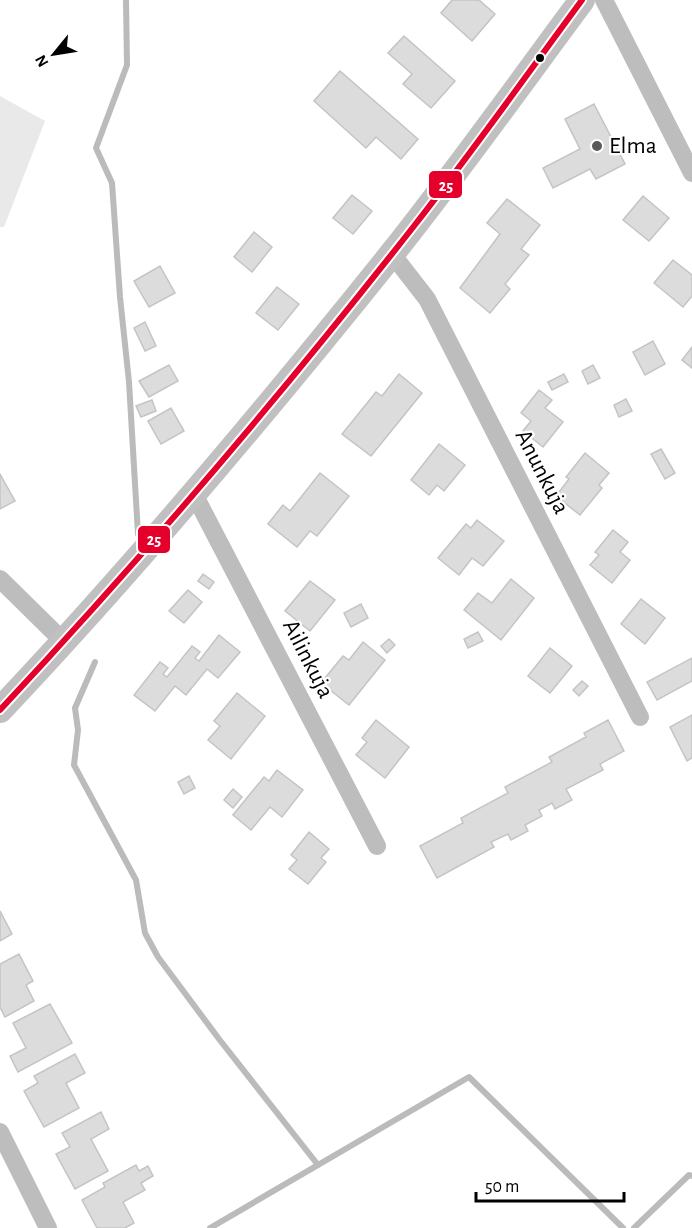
<svg xmlns="http://www.w3.org/2000/svg" width="692" height="1228" font-family="'Alegreya Sans',sans-serif">
<rect width="100%" height="100%" fill="#fff"/>
<path fill="#e9e9e9" d="M0 96 45 121 4 227H0Z"/>
<g fill="none" stroke-linecap="round" stroke-linejoin="round">
<g stroke="#bbb" stroke-width="6">
<path d="M126 0 127 65 96 148 112 183 120 297 129 382 138 534"/>
<path d="M95 662 75 708 78 730 74 765 136 880 145 933 158 957 219 1039 318 1165"/>
<path d="M210 1228 469 1077 623 1228"/>
<path d="M634 1228 689 1175 692 1176"/>
</g>
</g>
<g fill="#dcdcdc" stroke="#c4c4c4" stroke-width="1.5">
<path d="M452 0H479L495 14 472 41 441 13Z"/>
<path d="M404 36 455 81 431 108 403 84 412 74 388 53Z"/>
<path d="M340 71 418 139 401 159 376 137 366 148 314 101Z"/>
<path d="M594 104 625 164 596 179 590 169 553 188 543 168 580 149 565 119Z"/>
<path d="M352 195 372 211 353 234 333 218Z"/>
<path d="M643 196 669 218 649 241 623 220Z"/>
<path d="M507 199 540 225 521 249 529 255 505 284 510 289 490 313 460 288 500 234 487 223Z"/>
<path d="M254 232 272 247 252 272 234 257Z"/>
<path d="M673 260 692 275V296L683 307 654 283Z"/>
<path d="M160 266 175 293 149 307 134 281Z"/>
<path d="M277 287 299 304 278 330 256 313Z"/>
<path d="M145 322 156 346 145 351 134 328Z"/>
<path d="M653 341 665 364 645 375 633 352Z"/>
<path d="M692 347V368L682 360Z"/>
<path d="M169 365 178 381 149 397 139 381Z"/>
<path d="M593 365 600 378 588 384 582 371Z"/>
<path d="M399 374 422 393 371 456 342 434 376 392 382 396Z"/>
<path d="M564 374 568 382 552 390 548 382Z"/>
<path d="M539 390 552 400 545 408 563 422 543 447 523 431 531 421 521 413Z"/>
<path d="M626 399 632 411 619 417 614 405Z"/>
<path d="M152 400 156 411 141 417 136 406Z"/>
<path d="M171 408 184 431 161 444 148 421Z"/>
<path d="M439 444 465 465 444 491 437 485 429 495 411 480Z"/>
<path d="M661 449 675 473 665 479 651 454Z"/>
<path d="M585 453 609 473 599 485 602 488 580 515 556 496 569 479 566 477Z"/>
<path d="M320 473 349 496 317 536 310 531 297 547 268 524 283 505 290 511Z"/>
<path d="M0 474 15 501 0 509Z"/>
<path d="M477 520 504 541 483 566 472 558 459 575 438 558 466 524 471 528Z"/>
<path d="M613 530 628 542 620 552 630 560 612 583 590 565 599 555 595 552Z"/>
<path d="M203 574 214 582 209 589 198 581Z"/>
<path d="M511 579 534 598 501 640 464 610 478 593 492 603Z"/>
<path d="M310 581 335 600 310 631 285 611Z"/>
<path d="M188 590 202 602 184 623 169 611Z"/>
<path d="M641 599 665 618 645 644 621 624Z"/>
<path d="M361 604 368 618 351 627 344 613Z"/>
<path d="M478 632 483 641 468 648 464 639Z"/>
<path d="M219 635 240 652 218 678 207 669 186 695 175 686 155 711 134 695 160 662 168 668 163 674 167 677 192 646 200 652 195 658 199 661Z"/>
<path d="M389 639 395 645 387 653 381 646Z"/>
<path d="M363 642 385 660 349 705 321 683 343 656 349 660Z"/>
<path d="M550 648 572 666 550 693 528 676Z"/>
<path d="M692 658V681L657 700 647 682Z"/>
<path d="M582 681 588 686 579 696 573 690Z"/>
<path d="M237 693 265 716 231 759 208 740 220 726 214 721Z"/>
<path d="M692 715V758L687 761 670 727Z"/>
<path d="M376 720 409 747 385 778 356 755 367 742 362 738Z"/>
<path d="M608 720 624 751 600 764 603 770 566 789 572 800 555 809 552 803 539 810 542 816 525 825 528 831 511 840 508 834 491 842 494 847 437 878 420 846 463 823 461 818 508 793 505 787 552 762 549 757 586 737 584 733Z"/>
<path d="M277 770 303 790 282 817 270 807 251 830 233 815 264 777 269 781Z"/>
<path d="M189 776 195 788 184 794 178 782Z"/>
<path d="M233 789 242 797 233 808 224 800Z"/>
<path d="M309 832 329 849 321 858 326 862 308 884 289 869 297 860 291 855Z"/>
<path d="M0 911 12 934 0 941Z"/>
<path d="M19 954 33 981 26 985 34 1001 5 1017 0 1007V964Z"/>
<path d="M50 1004 72 1043 18 1072 10 1056 26 1048 13 1023Z"/>
<path d="M75 1054 85 1073 66 1083 79 1108 44 1127 24 1091 38 1083 34 1076Z"/>
<path d="M101 1112 109 1129 91 1139 108 1171 75 1189 56 1154 70 1147 62 1133Z"/>
<path d="M136 1165 139 1171 148 1166 153 1176 141 1183 145 1190 123 1202 134 1223 125 1228H97L82 1200 105 1187 103 1183Z"/>
</g>
<g fill="none" stroke-linecap="round" stroke-linejoin="round">
<g stroke="#bdbdbd" stroke-width="18">
<path d="M604 0 692 173"/>
<path d="M392 254 427 299 640 717"/>
<path d="M194 494 377 846"/>
<path d="M0 579 64 642"/>
<path d="M0 1132 48 1228"/>
</g>
<path stroke="#c0c0c0" stroke-width="26" d="M0 710C137 565 266 411 391 255 457 172 519 85 582 0"/>
<defs>
<path id="bus-1" d="M0 710C145 555 283 393 414 226 472 152 526 76 582 0"/>
</defs>
<use href="#bus-1" stroke="#fff" stroke-width="10"/>
<use href="#bus-1" stroke="#e4002b" stroke-width="6"/>
</g>
<circle fill="#000" stroke="#fff" stroke-width="2" cx="540" cy="58" r="5"/>
<circle fill="#595959" stroke="#fff" stroke-width="2" cx="597" cy="146" r="6"/>
<g text-anchor="middle" dominant-baseline="central" stroke-width="4.5" stroke-linejoin="round" paint-order="stroke">
<g font-size="24" fill="#000" stroke="#fff" text-anchor="start">
<text x="609" y="146">Elma</text>
</g>
<g font-size="24" fill="#000" stroke="#fff">
<text transform="translate(542 472) rotate(63)">Anunkuja</text>
<text transform="translate(308 659) rotate(63)">Ailinkuja</text>
</g>
</g>
<g stroke="#fff" stroke-width="2">
<rect x="428" y="170" width="35" height="29" rx="6" fill="#e4002b"/>
<rect x="137" y="525" width="34" height="29" rx="6" fill="#e4002b"/>
</g>
<g font-size="16" text-anchor="middle" font-weight="bold" fill="#fff">
<text x="446" y="191">25</text>
<text x="154" y="545">25</text>
</g>
<g transform="translate(54 54) rotate(240)" stroke="#ffffff" stroke-width="4.5" paint-order="stroke">
<path d="M0-4.5L10 22L0 15L-10 22Z" fill="#000000"/>
<text y="-9" font-size="16" font-weight="bold" text-anchor="middle" fill="#000000">N</text>
</g>
<path d="M476 1192v9h148v-9" fill="none" stroke="#000000" stroke-width="3"/>
<text x="485" y="1192" font-size="18" fill="#000000" stroke="#ffffff" stroke-width="4.5" paint-order="stroke">50 m</text>
</svg>
